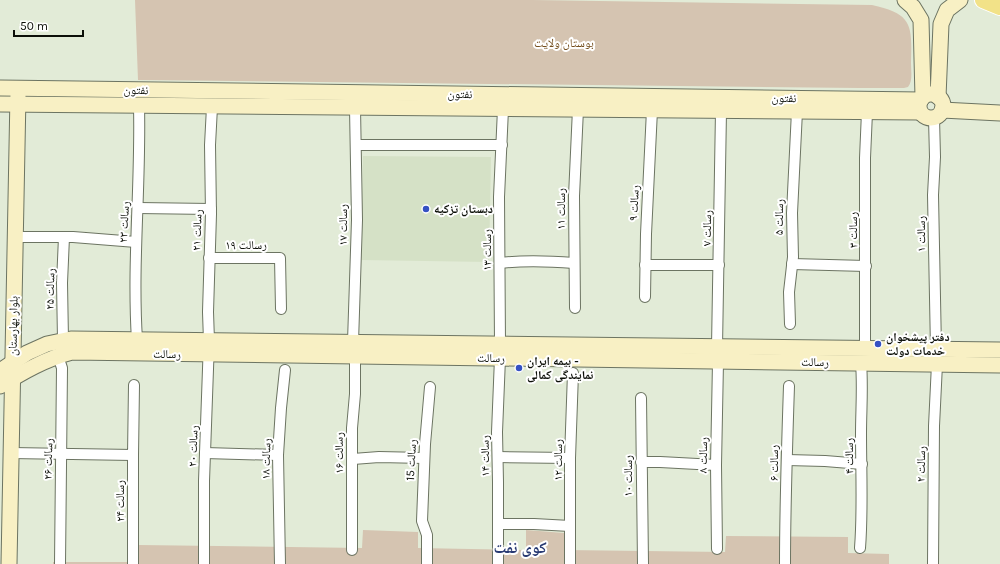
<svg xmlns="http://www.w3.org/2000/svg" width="1000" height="564" font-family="Karla,'Noto Naskh Arabic',sans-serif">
<rect width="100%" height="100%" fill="#e2ebd7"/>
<path fill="#d5e1c6" d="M363 156 491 157 489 262 361 260Z"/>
<g fill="#d5c4b1">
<path d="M135 0H533L872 5C913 14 912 25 911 63 911 71 913 81 908 87L904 88H859L138 80Z"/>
<path d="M363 530 418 532V548L526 550V530L564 533V550L725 552 726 536 848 537V553L889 554V564H53V562H138L139 545 362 548Z"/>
</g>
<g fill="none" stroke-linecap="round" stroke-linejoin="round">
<defs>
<g id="street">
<path d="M934 118 935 157 933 195 936 349"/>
<path d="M356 145H502"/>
<path d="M138 208 211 209"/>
<path d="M15 237H73L136 242"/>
<path d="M209 258H280L281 309"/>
<path d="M500 263C525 260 549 261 574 263"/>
<path d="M792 264 866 266"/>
<path d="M645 265H719"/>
<path d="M645 297 646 234 652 110"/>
<path d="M575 308 574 196 578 109"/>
<path d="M790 324 789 292 793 257 792 213 797 111"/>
<path d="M63 340 62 283 64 237"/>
<path d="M137 340C132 262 141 184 139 106"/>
<path d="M353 342 357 220 355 108"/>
<path d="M500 344 499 197 503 109"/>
<path d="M717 347 721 111"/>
<path d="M865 349V158L867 112"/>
<path d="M58 356 62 368 60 564"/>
<path d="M641 398 643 564"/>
<path d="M11 453 133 455 134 385"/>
<path d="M205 453 278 455"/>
<path d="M498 457 570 458"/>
<path d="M353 459 379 457 424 458"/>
<path d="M787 460 825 461 862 464"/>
<path d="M641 462H660L716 465"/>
<path d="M498 524H534L570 526"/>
<path d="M860 548C863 510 861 472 861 434 861 410 863 387 861 363"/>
<path d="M717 549 716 465 718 362"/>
<path d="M352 550V428L355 394V356"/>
<path d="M133 564V455"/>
<path d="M204 564V481L209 341 208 312 211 214 210 145 212 107"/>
<path d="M280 564 278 455 281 408 285 370"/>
<path d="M427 564V535L422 521 425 444 430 387"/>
<path d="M498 564V482L497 432 500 358"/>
<path d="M570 564V458L573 373"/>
<path d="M785 564C785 505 787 446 789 386"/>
<path d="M933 564 934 426 937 364"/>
</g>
<g id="secondary">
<path d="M905 0 913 7 921 20 923 97"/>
<path d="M0 88 921 100"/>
<circle cx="931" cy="106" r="12"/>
<path d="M938 97 941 24 947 10 960 0"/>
<path d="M0 104 920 112"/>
<path d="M942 110 1000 113"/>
<path d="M0 371 27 353 47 344 71 339 1000 350"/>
<path d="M0 386C23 372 45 359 72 352L1000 365"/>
<path d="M9 564 18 95"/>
</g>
<path id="primary" d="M983 0 1000 7"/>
</defs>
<use href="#street" stroke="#6c7462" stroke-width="12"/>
<use href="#secondary" stroke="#6c7462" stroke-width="17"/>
<use href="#primary" stroke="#fff" stroke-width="18"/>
<use href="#street" stroke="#fff" stroke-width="10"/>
<use href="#secondary" stroke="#f8f0c4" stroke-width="15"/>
<use href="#primary" stroke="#f2e288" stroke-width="16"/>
</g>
<g fill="#3551c3" stroke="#fff" stroke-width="1.5">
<circle cx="426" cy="209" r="4"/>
<circle cx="878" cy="344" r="4"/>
<circle cx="519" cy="368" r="4"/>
</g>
<g text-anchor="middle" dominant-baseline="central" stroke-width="4" stroke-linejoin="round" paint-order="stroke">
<g font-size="12" fill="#744e1d" stroke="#fff">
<text x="564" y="43">بوستان ولایت</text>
</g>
<g font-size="12" fill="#0c0f08" stroke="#fff">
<text transform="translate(136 90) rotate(1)">نفتون</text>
<text transform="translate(460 94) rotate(1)">نفتون</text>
<text transform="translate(784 98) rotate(1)">نفتون</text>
<text transform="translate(634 203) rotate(-87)">رسالت ۹</text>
<text transform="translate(561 209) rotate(-90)">رسالت ۱۱</text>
<text transform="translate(779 217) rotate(-89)">رسالت ۵</text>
<text transform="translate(124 222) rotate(-87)">رسالت ۲۳</text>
<text transform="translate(343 225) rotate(-90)">رسالت ۱۷</text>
<text transform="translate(707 228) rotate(-89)">رسالت ۷</text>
<text transform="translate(197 230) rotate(-88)">رسالت ۲۱</text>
<text transform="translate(853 230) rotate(-90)">رسالت ۳</text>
<text transform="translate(921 234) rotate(-91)">رسالت ۱</text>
<text x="246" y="245">رسالت ۱۹</text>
<text transform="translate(487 250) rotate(-90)">رسالت ۱۳</text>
<text transform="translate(50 289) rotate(-89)">رسالت ۲۵</text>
<text transform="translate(13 326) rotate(-89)">بلوار بهارستان</text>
<text transform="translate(167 354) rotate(1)">رسالت</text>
<text transform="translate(491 358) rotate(1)">رسالت</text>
<text transform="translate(815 362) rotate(1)">رسالت</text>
<text transform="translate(193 446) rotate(-88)">رسالت ٢٠</text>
<text transform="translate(339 453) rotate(-91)">رسالت ۱۶</text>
<text transform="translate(703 455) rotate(-89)">رسالت ۸</text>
<text transform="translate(485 456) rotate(-91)">رسالت ۱۴</text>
<text transform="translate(849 456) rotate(-91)">رسالت ۴</text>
<text transform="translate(48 459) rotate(-89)">رسالت ۲۶</text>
<text transform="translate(266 459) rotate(-89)">رسالت ۱۸</text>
<text transform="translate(411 460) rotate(-87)">رسالت 15</text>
<text transform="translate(558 460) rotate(-90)">رسالت ۱۲</text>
<text transform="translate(774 463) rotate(-90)">رسالت ۶</text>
<text transform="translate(921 464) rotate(-89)">رسالت ۲</text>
<text transform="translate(628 476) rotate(-90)">رسالت ۱۰</text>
<text transform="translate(120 501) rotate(-90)">رسالت ۲۴</text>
</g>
<g font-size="12" font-weight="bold" fill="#0c0f08" stroke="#fff" text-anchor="start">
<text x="434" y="209">دبستان تزکیه</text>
<text x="886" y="337">دفتر پیشخوان<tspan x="886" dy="14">خدمات دولت</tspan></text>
<text x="527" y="361">بیمه ایران -<tspan x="527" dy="14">نمایندگى کمالى</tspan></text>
</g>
<g font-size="16" font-weight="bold" fill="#283a73" stroke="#fff">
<text x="520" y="547">کوی نفت</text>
</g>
</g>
<path d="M14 30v6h69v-6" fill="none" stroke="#0c0f08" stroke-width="2"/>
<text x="20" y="30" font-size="12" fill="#0c0f08" stroke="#ffffff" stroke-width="3" paint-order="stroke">50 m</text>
</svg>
